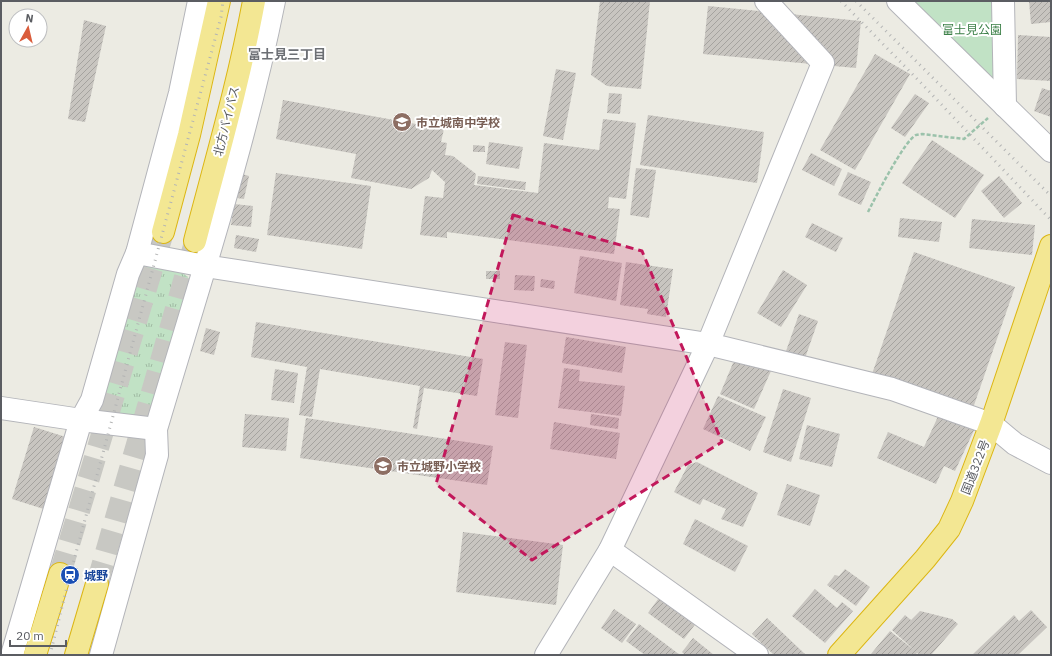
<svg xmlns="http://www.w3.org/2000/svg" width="1052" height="656" font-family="'IBM Plex Sans','Noto Sans JP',sans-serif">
<defs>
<pattern id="grass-tufts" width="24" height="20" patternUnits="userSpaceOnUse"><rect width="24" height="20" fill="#c1e2c5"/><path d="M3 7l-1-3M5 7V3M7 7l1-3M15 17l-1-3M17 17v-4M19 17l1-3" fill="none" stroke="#a0baa3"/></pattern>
<pattern id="building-hatch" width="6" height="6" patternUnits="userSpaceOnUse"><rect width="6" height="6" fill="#c8c5c0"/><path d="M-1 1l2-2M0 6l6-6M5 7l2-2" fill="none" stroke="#a5a39f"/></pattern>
</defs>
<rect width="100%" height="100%" fill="#ecebe3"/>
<path fill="url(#grass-tufts)" d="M144 266 180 271 188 277 191 284 151 415 143 417 108 412 103 410 100 406 137 270Z"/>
<path fill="#c1e2c5" d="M904 1H1000L1001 96Z"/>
<g fill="url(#building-hatch)">
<path d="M600 1H650L641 89 607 86 591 75Z"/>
<path d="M1029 1H1050L1051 22 1031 24Z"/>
<path d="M708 6 861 21 856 68 703 54Z"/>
<path d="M84 20 106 26 85 122 68 119Z"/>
<path d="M1018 35 1051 37V81L1017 79Z"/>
<path d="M875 54 910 74 855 170 820 150Z"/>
<path d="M556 69 576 73 563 140 543 136Z"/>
<path d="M1042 88 1051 91V117L1034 111Z"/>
<path d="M609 93 622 94 620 114 607 113Z"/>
<path d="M915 94 929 103 905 137 891 128Z"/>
<path d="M283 100 444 129 441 142 447 143 445 155 453 156 476 174 474 185 538 193 544 143 599 150 603 119 636 123 626 199 609 197 608 208 620 209 614 254 447 232V238L420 235 425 196 443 198 445 182 432 170 429 178 411 189 351 178 356 154 276 139Z"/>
<path d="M648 115 764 132 757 183 640 165Z"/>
<path d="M932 140 984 175 955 218 902 183Z"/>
<path d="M489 142 523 147 519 169 486 164Z"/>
<path d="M473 145 485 146V152H473Z"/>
<path d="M811 153 842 169 834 186 802 170Z"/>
<path d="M636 168 656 170 649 218 630 215Z"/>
<path d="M848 172 871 182 861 205 838 195Z"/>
<path d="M276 173 371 186 362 249 267 235Z"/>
<path d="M242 174 249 176 244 199 237 198Z"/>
<path d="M478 176 526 182 525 190 477 184Z"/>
<path d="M999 176 1022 203 1004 218 981 191Z"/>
<path d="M234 204 253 206 251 227 231 225Z"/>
<path d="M900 218 942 222 939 242 898 237Z"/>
<path d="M972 219 1035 225 1032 255 969 248Z"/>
<path d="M812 223 843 238 836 252 805 237Z"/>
<path d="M236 235 259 239 256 252 234 248Z"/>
<path d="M914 252 1015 287 972 411 871 377Z"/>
<path d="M580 256 622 263 616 301 574 293Z"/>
<path d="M626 262 673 269 666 317 647 314 648 309 620 305Z"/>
<path d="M783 270 807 285 781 327 757 313Z"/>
<rect x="486" y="271" width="14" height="8"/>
<path d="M515 275 535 276 534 291 514 290Z"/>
<path d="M541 279 555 281 554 289 540 287Z"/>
<path d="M799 314 818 321 804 361 785 354Z"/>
<path d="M256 322 483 359 477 396 424 388 417 429 413 428 420 386 320 369 312 417 299 415 307 367 251 357Z"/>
<path d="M206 328 220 332 214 355 200 351Z"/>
<path d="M566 337 626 347 622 373 562 363Z"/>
<path d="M505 342 527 345 518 418 495 415Z"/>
<path d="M746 360 771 371 754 409 720 394 733 363Z"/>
<path d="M564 368 580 370 579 381 625 386 621 416 558 408Z"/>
<path d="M275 369 298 373 294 403 271 400Z"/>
<path d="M783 389 811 398 791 462 763 452Z"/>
<path d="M718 396 766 417 750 451 703 429Z"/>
<path d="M941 410 976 426 955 471 944 466 936 484 877 458 888 432 924 447Z"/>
<path d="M245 414 289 418 286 451 242 447Z"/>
<path d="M591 414 619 418 618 429 590 425Z"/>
<path d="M306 418 493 446 487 485 300 458Z"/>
<path d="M554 422 620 433 616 459 550 449Z"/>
<path d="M807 425 840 434 832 467 799 459Z"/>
<path d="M34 427 69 438 47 510 12 499Z"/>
<path d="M697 462 758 493 743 527 721 519 726 509 703 499 700 505 674 492 688 465Z"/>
<path d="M787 484 820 495 810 526 777 515Z"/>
<path d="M695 519 748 546 735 572 683 544Z"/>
<path d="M463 532 563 545 556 605 456 592Z"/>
<path d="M845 569 870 587 856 606 827 585 835 575 839 576Z"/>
<path d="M815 589 837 608 842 602 853 611 825 643 792 616Z"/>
<path d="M661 595 697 622 684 639 648 613Z"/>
<path d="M614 609 636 624 622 643 601 628Z"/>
<path d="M1031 610 1047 627 1018 655H972L1014 615 1019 621Z"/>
<path d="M920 611 952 619 958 624 931 655H921L917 653 915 655H873L871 654 890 631 914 650 892 630 905 615 911 620Z"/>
<path d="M767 618 806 655H774L752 634Z"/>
<path d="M639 624 680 655H645L626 641Z"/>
<path d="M693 638 714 655H685L682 652Z"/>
</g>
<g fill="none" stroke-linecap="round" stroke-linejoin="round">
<g stroke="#c8c8c3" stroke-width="22" stroke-dasharray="22 11" stroke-linecap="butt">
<path d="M60 574 163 232"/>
<path d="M97 584 194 246"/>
</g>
<defs>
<g id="minor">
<path d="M898 1 1051 151"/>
<path d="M1003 1 1005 106"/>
<path d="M137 253 205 266 708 344 892 389 991 424 1015 444 1051 463"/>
<path d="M1 408 81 420 156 429"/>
<path d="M610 550 757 655"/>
<path d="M12 655 81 420 92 400 128 274 137 253 180 93 199 1"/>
<path d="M101 655 157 455 156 429C198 287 245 146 274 1"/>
<path d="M546 655 610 550 708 344 823 63 766 1"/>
</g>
<g id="highway">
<path d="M163 232 189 135 219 1"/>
<path d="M195 241C216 161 239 82 254 1"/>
<path d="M35 655 60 574"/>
<path d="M76 655 97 584"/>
<path d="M839 655 925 559 949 529 962 501 991 424 1051 246"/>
</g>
</defs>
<use href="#minor" stroke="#b3b4b9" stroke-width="24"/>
<use href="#highway" stroke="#dcb613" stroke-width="24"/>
<path stroke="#9bc2ab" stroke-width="2.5" stroke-dasharray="4 2" stroke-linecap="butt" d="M868 212C875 198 904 141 916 135 916 135 921 134 922 134L964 139 988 118"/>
<use href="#minor" stroke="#fff" stroke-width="22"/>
<use href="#highway" stroke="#f3e793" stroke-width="22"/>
<g stroke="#b3b4b4" stroke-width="3" stroke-dasharray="1 5" stroke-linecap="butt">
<path d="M841 1 921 83 1051 220"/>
<path d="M856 1 1051 196"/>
<path d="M50 655 70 575 221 17 223 1"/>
</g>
</g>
<path fill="#c2185b" fill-opacity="0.2" stroke="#c2185b" stroke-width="3" stroke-dasharray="8 5" stroke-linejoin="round" d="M513 215 642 251 722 442 532 560 436 484Z"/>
<defs>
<symbol id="school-disc" viewBox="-11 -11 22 22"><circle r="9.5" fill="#8d6e63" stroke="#fff"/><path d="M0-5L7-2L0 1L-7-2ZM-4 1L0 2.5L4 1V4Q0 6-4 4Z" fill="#fff"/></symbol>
<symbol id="station-disc" viewBox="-11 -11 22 22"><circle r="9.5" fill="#1a4fb4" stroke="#fff"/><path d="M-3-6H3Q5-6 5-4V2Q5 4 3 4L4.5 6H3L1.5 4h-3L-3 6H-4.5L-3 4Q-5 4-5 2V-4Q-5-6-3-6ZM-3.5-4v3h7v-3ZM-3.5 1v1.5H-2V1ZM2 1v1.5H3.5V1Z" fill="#fff"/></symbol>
</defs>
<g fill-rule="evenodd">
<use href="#school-disc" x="391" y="111" width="22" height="22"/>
<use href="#school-disc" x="372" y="455" width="22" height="22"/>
<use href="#station-disc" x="59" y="564" width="22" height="22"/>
</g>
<g text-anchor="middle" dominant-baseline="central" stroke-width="4" stroke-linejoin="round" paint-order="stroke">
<g font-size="12" fill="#3c8048" stroke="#fff">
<text x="972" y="29">富士見公園</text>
</g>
<g font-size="12" fill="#5b5d62" stroke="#fff">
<text transform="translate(226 121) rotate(-76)">北方バイパス</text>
<text transform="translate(975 467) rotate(-69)">国道322号</text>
</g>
<g font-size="12" font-weight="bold" fill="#785e54" stroke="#fff" text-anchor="start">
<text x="416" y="122">市立城南中学校</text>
<text x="397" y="466">市立城野小学校</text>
</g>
<g font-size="12" font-weight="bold" fill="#164399" stroke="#fff" text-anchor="start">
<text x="84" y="575">城野</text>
</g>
<g font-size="13" font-weight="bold" fill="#6c6f74" stroke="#fff">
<text x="287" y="54">富士見三丁目</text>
</g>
</g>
<rect width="1052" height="656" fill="none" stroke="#5b5d62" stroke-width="4"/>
<g transform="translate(28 28) rotate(8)"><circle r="19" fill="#ffffff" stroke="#bdbec0"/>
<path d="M0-3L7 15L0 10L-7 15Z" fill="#da5c3b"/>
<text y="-6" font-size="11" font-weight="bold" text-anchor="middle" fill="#5b5d62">N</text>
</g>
<path d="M10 640v6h56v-6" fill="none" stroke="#5b5d62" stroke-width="2"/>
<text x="16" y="640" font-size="12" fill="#5b5d62" stroke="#ffffff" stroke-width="3" paint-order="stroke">20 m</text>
</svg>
